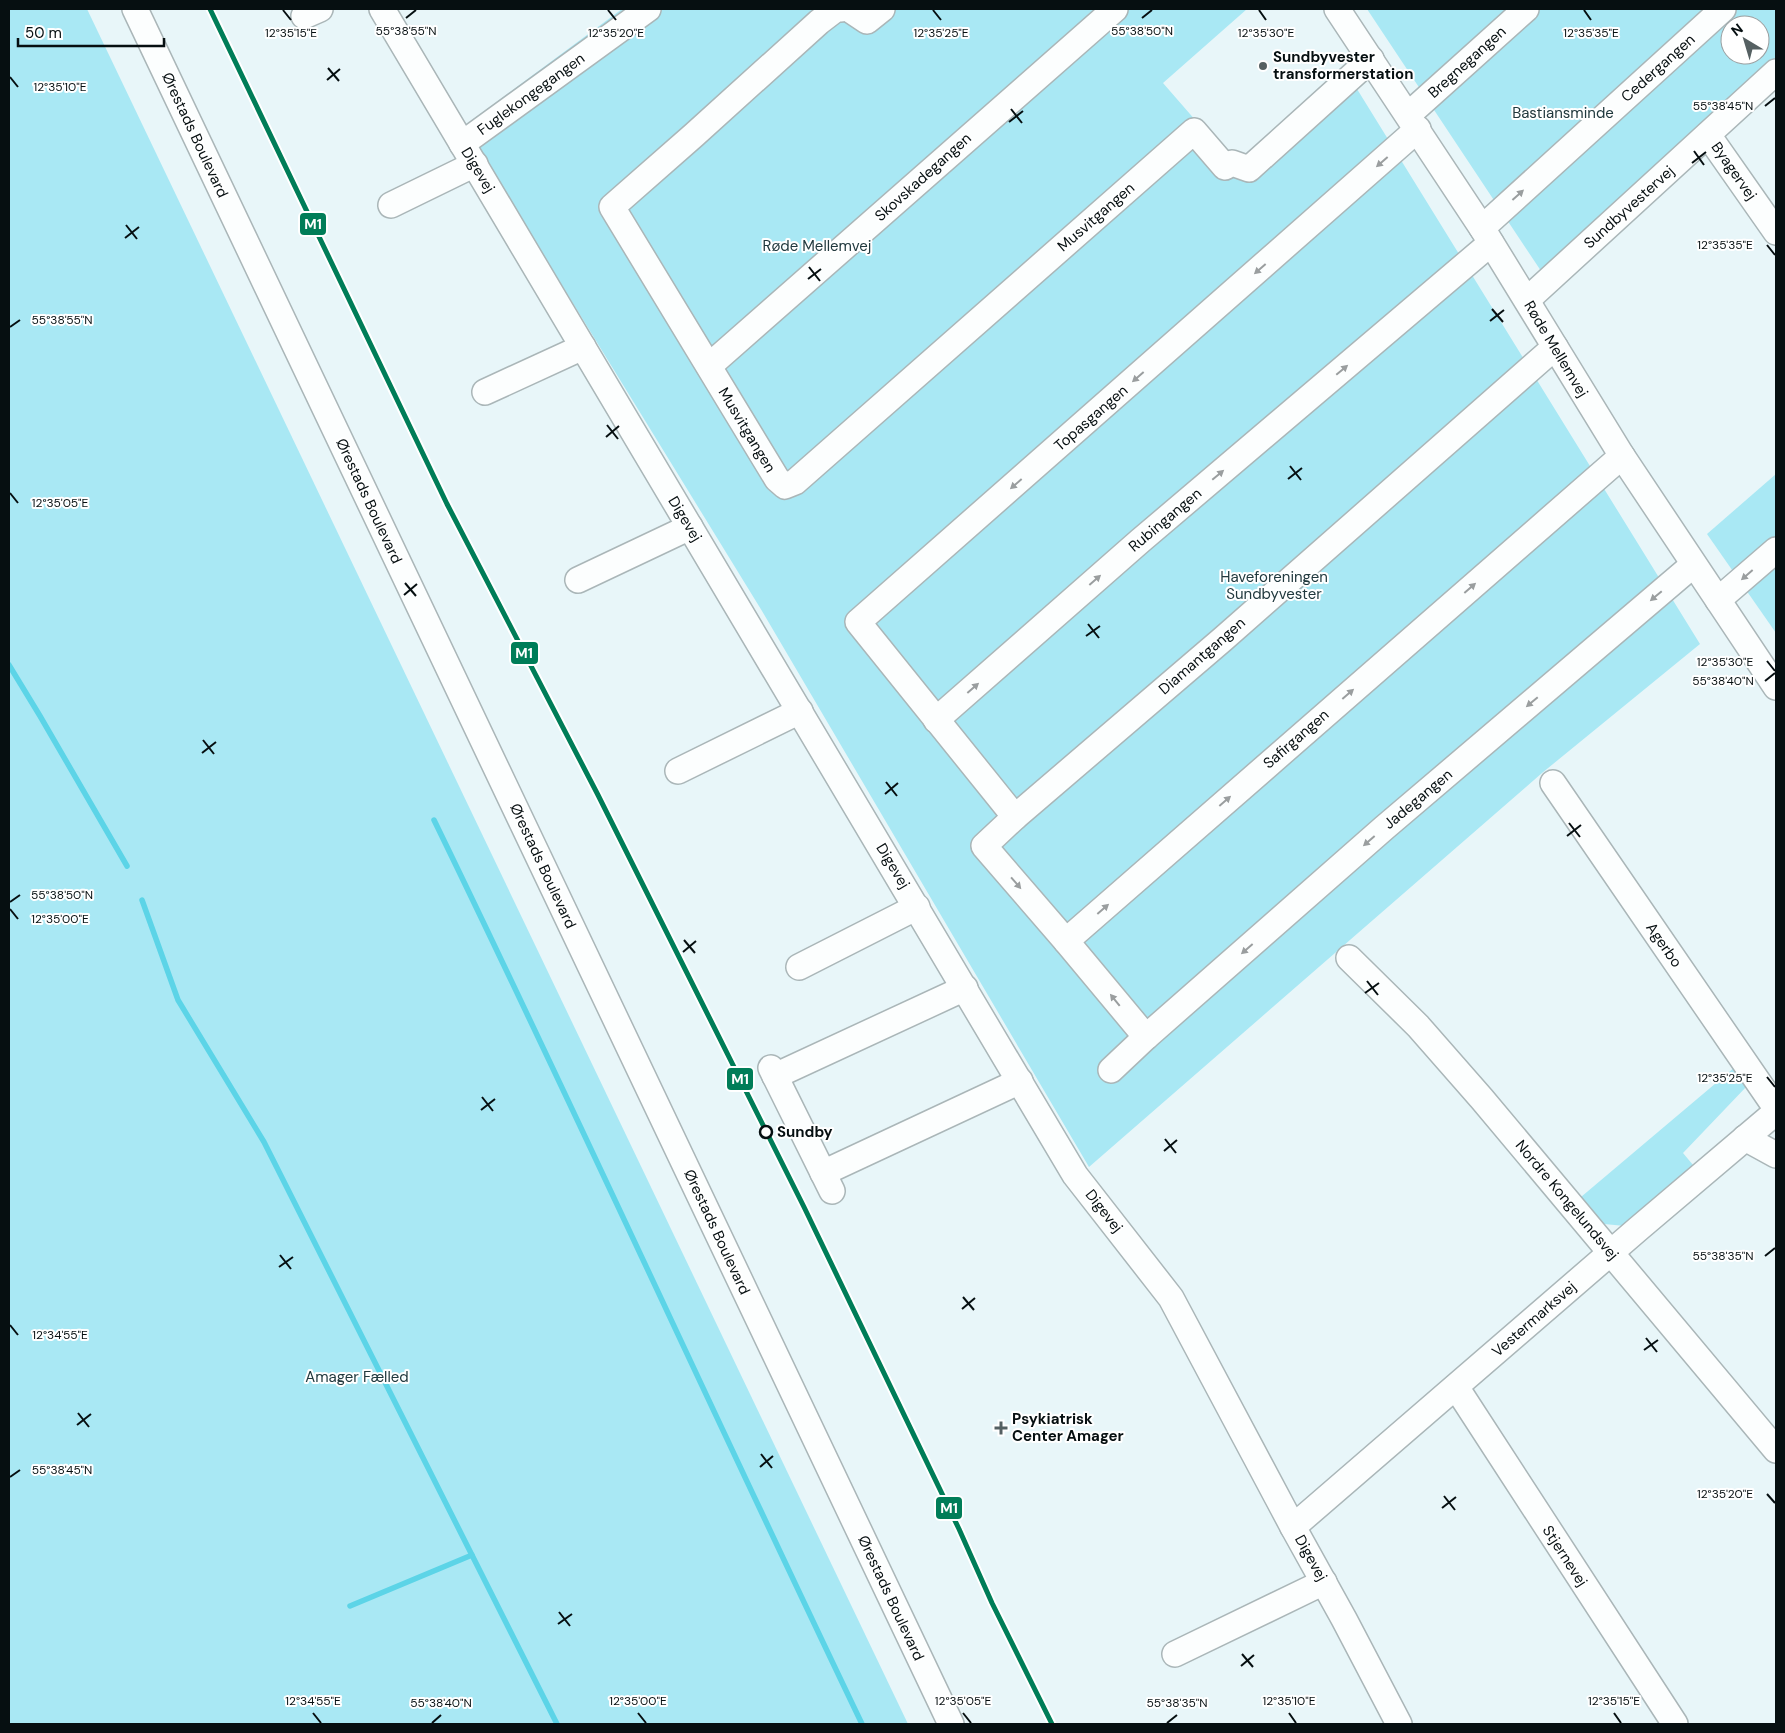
<svg xmlns="http://www.w3.org/2000/svg" width="1785" height="1733" font-family="'DM Sans',sans-serif">
<rect width="100%" height="100%" fill="#e8f6f9"/>
<g fill="#a9e8f4" fill-rule="evenodd">
<path d="M9 9H87L908 1724H9Z"/>
<path d="M622 9H1247L1163 83 1230 160 1252 181 1357 89 1700 644 1542 773 1089 1167 762 611 464 126Z"/>
<path d="M1367 9H1776V57L1543 274ZM1730 25H1760V55H1730Z"/>
<path d="M1776 474V633L1707 534Z"/>
<path d="M1735 1067 1747 1086 1683 1153 1693 1165 1625 1226 1604 1224 1581 1197Z"/>
</g>
<g fill="none" stroke-linecap="round" stroke-linejoin="round">
<g stroke="#5cd4e7" stroke-width="5.5">
<path d="M9 665 40 716 127 866"/>
<path d="M434 820C580 1120 718 1424 862 1724"/>
<path d="M142 900 178 1000 264 1142 557 1724"/>
<path d="M350 1606 472 1555"/>
</g>
<defs>
<g id="minor">
<path d="M135 9 951 1724"/>
<path d="M382 9 1075 1175 1171 1298 1293 1527 1344 1619 1399 1724"/>
<path d="M841 9H836L819 22 694 135 612 207 777 479 785 486 795 482 1194 131 1225 167 1232 163 1249 169 1371 59"/>
<path d="M849 9 867 21 882 9"/>
<path d="M1337 9 1482 228 1622 456 1776 687"/>
<path d="M304 16 320 9"/>
<path d="M1408 115 1526 9"/>
<path d="M1708 135 1776 232"/>
<path d="M462 144 648 9"/>
<path d="M391 205 475 164"/>
<path d="M1482 228 1723 9"/>
<path d="M1527 300 1776 72"/>
<path d="M709 366 1115 9"/>
<path d="M485 392 583 347"/>
<path d="M578 580 690 527"/>
<path d="M1718 600 1776 550"/>
<path d="M936 720 1140 541 1491 243"/>
<path d="M678 771 800 711"/>
<path d="M1553 783 1776 1108"/>
<path d="M1015 817 858 622 1418 129"/>
<path d="M1066 941 1622 456"/>
<path d="M1349 958 1418 1026 1482 1099 1776 1450"/>
<path d="M799 967 917 907"/>
<path d="M1146 1037 1066 941 984 846 1015 817 1223 639 1555 347"/>
<path d="M771 1068 832 1191"/>
<path d="M1111 1070 1146 1037 1384 828 1693 565"/>
<path d="M775 1076 965 988"/>
<path d="M1745 1138 1776 1155"/>
<path d="M823 1173 1020 1081"/>
<path d="M1456 1387 1675 1724"/>
<path d="M1293 1527 1638 1229 1776 1112"/>
<path d="M1175 1654 1324 1582"/>
</g>
</defs>
<use href="#minor" stroke="#aab6b8" stroke-width="28"/>
<use href="#minor" stroke="#fcfefe" stroke-width="25"/>
<defs>
<path id="metro-1" d="M210 9 447 504 598 795 804 1207 959 1529 992 1603 1052 1724"/>
</defs>
<use href="#metro-1" stroke="#fff" stroke-width="9"/>
<use href="#metro-1" stroke="#007d58" stroke-width="5"/>
</g>
<defs><path id="oneway-solid" d="M-6-.8H1V-3.2L6.5 0L1 3.2V.8H-6Z" transform="scale(1.25)"/></defs>
<g fill="#9a9e9f">
<use href="#oneway-solid" transform="translate(1382 162) rotate(139)"/>
<use href="#oneway-solid" transform="translate(1518 195) rotate(-42)"/>
<use href="#oneway-solid" transform="translate(1260 269) rotate(139)"/>
<use href="#oneway-solid" transform="translate(1342 370) rotate(-40)"/>
<use href="#oneway-solid" transform="translate(1138 377) rotate(139)"/>
<use href="#oneway-solid" transform="translate(1218 475) rotate(-40)"/>
<use href="#oneway-solid" transform="translate(1016 484) rotate(139)"/>
<use href="#oneway-solid" transform="translate(1747 575) rotate(139)"/>
<use href="#oneway-solid" transform="translate(1095 580) rotate(-41)"/>
<use href="#oneway-solid" transform="translate(1470 588) rotate(-41)"/>
<use href="#oneway-solid" transform="translate(1656 596) rotate(140)"/>
<use href="#oneway-solid" transform="translate(973 688) rotate(-41)"/>
<use href="#oneway-solid" transform="translate(1348 694) rotate(-41)"/>
<use href="#oneway-solid" transform="translate(1532 702) rotate(140)"/>
<use href="#oneway-solid" transform="translate(1225 801) rotate(-41)"/>
<use href="#oneway-solid" transform="translate(1369 841) rotate(139)"/>
<use href="#oneway-solid" transform="translate(1016 883) rotate(49)"/>
<use href="#oneway-solid" transform="translate(1103 909) rotate(-41)"/>
<use href="#oneway-solid" transform="translate(1247 949) rotate(139)"/>
<use href="#oneway-solid" transform="translate(1115 1000) rotate(-129)"/>
</g>
<path fill="none" stroke="#060f11" stroke-width="2" d="M283 10 291 20M608 10 616 20M933 10 941 20M1259 10 1266 20M1584 10 1591 20M406 18 416 10M1142 18 1152 10M328 68 339 81M10 77 18 87M327 80 340 69M1765 106 1775 98M1011 109 1022 123M1009 122 1023 111M1694 151 1704 165M1692 163 1706 152M126 225 137 239M125 238 139 227M1767 245 1775 255M809 267 820 281M808 279 821 269M1492 309 1503 322M1490 321 1504 310M10 327 20 320M607 425 618 439M606 437 619 426M1290 466 1301 480M1288 479 1302 468M10 493 18 503M405 583 416 596M404 595 417 584M1088 624 1099 638M1086 636 1100 626M1767 661 1775 671M1765 681 1775 673M203 740 214 754M202 753 216 742M886 782 897 796M885 794 898 783M1569 823 1580 837M1567 836 1581 825M10 902 20 895M10 909 18 919M684 940 695 953M683 952 696 941M1367 981 1378 995M1365 993 1379 983M1767 1077 1775 1087M482 1097 493 1111M481 1110 495 1099M1165 1139 1176 1153M1164 1151 1177 1140M280 1255 291 1269M1765 1256 1775 1248M279 1267 293 1257M963 1297 974 1310M962 1309 975 1298M10 1325 18 1335M1646 1338 1657 1352M1644 1350 1658 1340M78 1413 89 1427M77 1425 91 1414M761 1454 772 1468M760 1467 773 1456M10 1477 20 1470M1767 1494 1775 1503M1444 1496 1455 1510M1442 1508 1456 1497M559 1612 570 1626M558 1624 572 1614M1242 1654 1253 1667M1241 1666 1254 1655M313 1713 321 1723M638 1713 646 1723M963 1713 971 1723M1289 1713 1296 1723M1614 1713 1621 1723M432 1723 441 1715M1167 1723 1177 1715"/>
<g fill="#556062" stroke="#fff" stroke-width="2">
<circle cx="1263" cy="66" r="5"/>
<path d="M998.5 1420.5h5v5h5v5h-5v5h-5v-5h-5v-5h5z"/>
</g>
<circle fill="#fff" stroke="#060f11" stroke-width="2.5" cx="766" cy="1132" r="6"/>
<g text-anchor="middle" dominant-baseline="central" stroke-width="4" stroke-linejoin="round" paint-order="stroke">
<g font-size="15" font-weight="bold" fill="#060f11" stroke="#fff" text-anchor="start">
<text x="1273" y="57">Sundbyvester<tspan x="1273" dy="17">transformerstation</tspan></text>
<text x="1012" y="1419">Psykiatrisk<tspan x="1012" dy="17">Center Amager</tspan></text>
</g>
<g font-size="15" fill="#060f11" stroke="#fff">
<text transform="translate(1467 62) rotate(-42)">Bregnegangen</text>
<text transform="translate(1658 68) rotate(-42)">Cedergangen</text>
<text transform="translate(531 94) rotate(-36)">Fuglekongegangen</text>
<text transform="translate(195 135) rotate(65)">Ørestads Boulevard</text>
<text transform="translate(478 170) rotate(59)">Digevej</text>
<text transform="translate(1734 171) rotate(55)">Byagervej</text>
<text transform="translate(923 177) rotate(-42)">Skovskadegangen</text>
<text transform="translate(1629 207) rotate(-42)">Sundbyvestervej</text>
<text transform="translate(1096 217) rotate(-41)">Musvitgangen</text>
<text transform="translate(1556 349) rotate(59)">Røde Mellemvej</text>
<text transform="translate(1091 418) rotate(-41)">Topasgangen</text>
<text transform="translate(747 430) rotate(59)">Musvitgangen</text>
<text transform="translate(369 501) rotate(65)">Ørestads Boulevard</text>
<text transform="translate(685 519) rotate(59)">Digevej</text>
<text transform="translate(1165 520) rotate(-40)">Rubingangen</text>
<text transform="translate(1202 656) rotate(-41)">Diamantgangen</text>
<text transform="translate(1296 739) rotate(-41)">Safirgangen</text>
<text transform="translate(1418 799) rotate(-40)">Jadegangen</text>
<text transform="translate(543 866) rotate(65)">Ørestads Boulevard</text>
<text transform="translate(893 866) rotate(59)">Digevej</text>
<text transform="translate(1664 945) rotate(55)">Agerbo</text>
<text transform="translate(1567 1200) rotate(50)">Nordre Kongelundsvej</text>
<text transform="translate(1104 1211) rotate(52)">Digevej</text>
<text transform="translate(717 1232) rotate(65)">Ørestads Boulevard</text>
<text transform="translate(1534 1319) rotate(-41)">Vestermarksvej</text>
<text transform="translate(1565 1556) rotate(57)">Stjernevej</text>
<text transform="translate(1311 1558) rotate(61)">Digevej</text>
<text transform="translate(891 1598) rotate(65)">Ørestads Boulevard</text>
</g>
<g font-size="15" fill="#21393e" stroke="#fff">
<text x="1563" y="113">Bastiansminde</text>
<text x="817" y="246">Røde Mellemvej</text>
<text x="1274" y="577">Haveforeningen<tspan x="1274" dy="17">Sundbyvester</tspan></text>
<text x="357" y="1377">Amager Fælled</text>
</g>
<g font-size="15" font-weight="bold" fill="#060f11" stroke="#fff" text-anchor="start">
<text x="777" y="1132">Sundby</text>
</g>
</g>
<g font-size="12" text-anchor="middle" fill="#060f11" stroke="#fff" stroke-width="4" stroke-linejoin="round" paint-order="stroke">
<text x="406" y="35">55°38'55"N</text>
<text x="1142" y="35">55°38'50"N</text>
<text x="941" y="37">12°35'25"E</text>
<text x="291" y="37">12°35'15"E</text>
<text x="616" y="37">12°35'20"E</text>
<text x="1266" y="37">12°35'30"E</text>
<text x="1591" y="37">12°35'35"E</text>
<text x="60" y="91">12°35'10"E</text>
<text x="1723" y="110">55°38'45"N</text>
<text x="1725" y="249">12°35'35"E</text>
<text x="62" y="324">55°38'55"N</text>
<text x="60" y="507">12°35'05"E</text>
<text x="1725" y="666">12°35'30"E</text>
<text x="1723" y="685">55°38'40"N</text>
<text x="62" y="899">55°38'50"N</text>
<text x="60" y="923">12°35'00"E</text>
<text x="1725" y="1082">12°35'25"E</text>
<text x="1723" y="1260">55°38'35"N</text>
<text x="60" y="1339">12°34'55"E</text>
<text x="62" y="1474">55°38'45"N</text>
<text x="1725" y="1498">12°35'20"E</text>
<text x="313" y="1705">12°34'55"E</text>
<text x="638" y="1705">12°35'00"E</text>
<text x="963" y="1705">12°35'05"E</text>
<text x="1289" y="1705">12°35'10"E</text>
<text x="1614" y="1705">12°35'15"E</text>
<text x="441" y="1707">55°38'40"N</text>
<text x="1177" y="1707">55°38'35"N</text>
</g>
<g stroke="#fff" stroke-width="2">
<rect x="299" y="212" width="28" height="24" rx="5" fill="#007d58"/>
<rect x="510" y="641" width="29" height="24" rx="5" fill="#007d58"/>
<rect x="726" y="1067" width="28" height="24" rx="5" fill="#007d58"/>
<rect x="935" y="1496" width="28" height="24" rx="5" fill="#007d58"/>
</g>
<g font-size="14" text-anchor="middle" font-weight="bold" fill="#fff">
<text x="313" y="229">M1</text>
<text x="524" y="658">M1</text>
<text x="740" y="1084">M1</text>
<text x="949" y="1513">M1</text>
</g>
<rect width="1785" height="1733" fill="none" stroke="#060f11" stroke-width="20"/>
<g transform="translate(1745 40) rotate(322)"><circle r="24" fill="#ffffff" stroke="#9b9fa0"/>
<path d="M0-4L9 19L0 12L-9 19Z" fill="#556062"/>
<text y="-8" font-size="14" font-weight="bold" text-anchor="middle" fill="#060f11">N</text>
</g>
<path d="M18 38v8h146v-8" fill="none" stroke="#060f11" stroke-width="2.5"/>
<text x="25" y="38" font-size="15" fill="#060f11" stroke="#ffffff" stroke-width="4" paint-order="stroke">50 m</text>
</svg>
